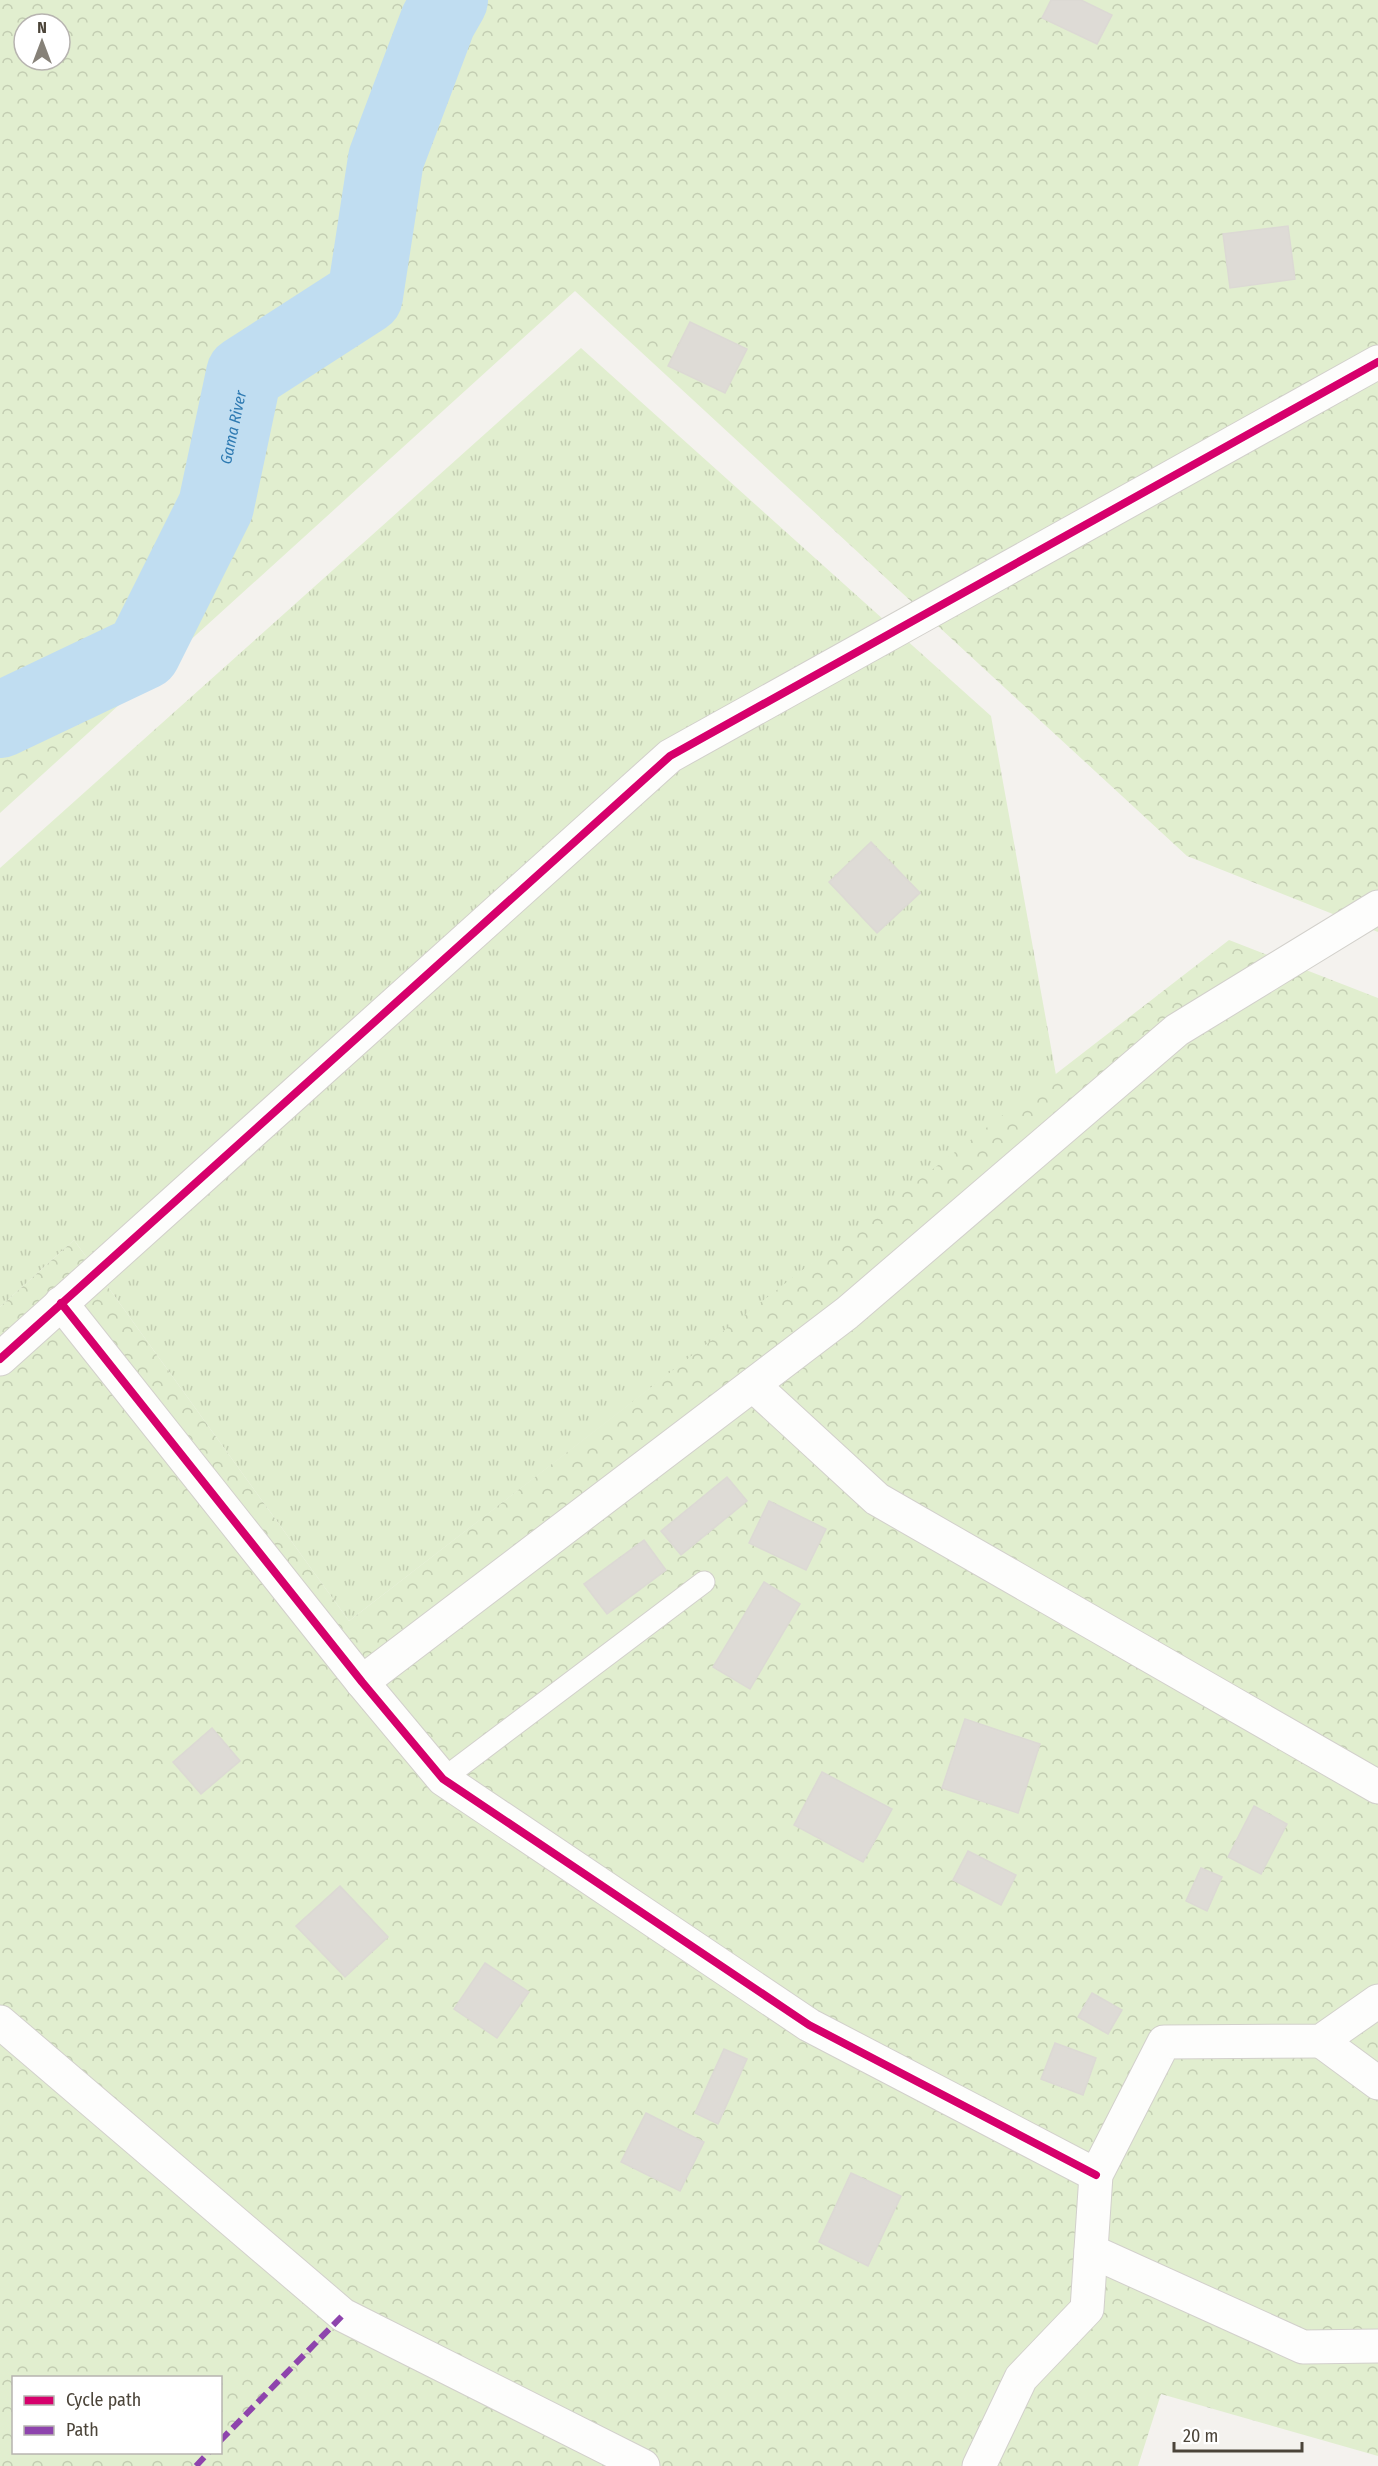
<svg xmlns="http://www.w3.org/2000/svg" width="1378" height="2466" font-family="'Fira Sans Condensed',sans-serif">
<defs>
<pattern id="grass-tufts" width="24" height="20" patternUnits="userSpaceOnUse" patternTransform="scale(1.5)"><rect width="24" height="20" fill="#e1eecf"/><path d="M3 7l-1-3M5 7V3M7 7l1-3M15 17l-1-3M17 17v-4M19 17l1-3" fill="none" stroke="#c3cdb2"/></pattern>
<pattern id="forest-crowns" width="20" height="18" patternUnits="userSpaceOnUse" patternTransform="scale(1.5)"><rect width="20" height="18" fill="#e1eecf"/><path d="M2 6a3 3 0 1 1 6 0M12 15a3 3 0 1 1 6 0" fill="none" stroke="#c3cdb2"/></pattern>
</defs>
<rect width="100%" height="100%" fill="#f4f2ee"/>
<path fill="url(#grass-tufts)" d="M581 348 991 716 1056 1075 349 1621 74 1240 0 1307V868Z"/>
<g fill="url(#forest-crowns)" fill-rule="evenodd">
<path d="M0 0H1378V932L1187 856 575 291 0 813ZM24 24H60V60H24Z"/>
<path d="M1229 940 1378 998V2456L1161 2394 1138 2466H0V1307L74 1240 349 1621ZM14 2378H220V2452H14Z"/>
</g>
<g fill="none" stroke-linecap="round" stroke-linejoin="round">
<path stroke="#c0ddf1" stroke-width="76" id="s1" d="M0 720 143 652 216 506 244 374 365 296 386 159 438 21 450 0"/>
</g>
<g fill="#dedbd6" stroke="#dcd9d4" stroke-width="1.5">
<path d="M1051 0H1081L1112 15 1097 44 1042 18Z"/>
<path d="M1288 226 1295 279 1230 288 1223 234Z"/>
<path d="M690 322 747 349 725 393 668 366Z"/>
<path d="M871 842 920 893 877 933 829 882Z"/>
<path d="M727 1477 747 1501 681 1555 661 1531Z"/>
<path d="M769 1501 826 1529 806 1570 749 1543Z"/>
<path d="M644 1540 666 1570 607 1614 584 1584Z"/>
<path d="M764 1582 800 1604 750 1689 713 1667Z"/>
<path d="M965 1719 1040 1744 1018 1813 942 1788Z"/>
<path d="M212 1728 240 1761 201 1794 173 1762Z"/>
<path d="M822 1772 892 1809 863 1862 794 1825Z"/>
<path d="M1254 1806 1287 1824 1261 1874 1228 1857Z"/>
<path d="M968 1851 1016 1875 1001 1905 953 1880Z"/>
<path d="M1201 1868 1222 1877 1207 1911 1186 1901Z"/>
<path d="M340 1886 388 1937 345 1977 296 1926Z"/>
<path d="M485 1963 529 1992 497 2038 454 2009Z"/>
<path d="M1092 1993 1122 2010 1108 2034 1078 2017Z"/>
<path d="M1055 2043 1096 2058 1083 2095 1041 2079Z"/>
<path d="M724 2049 747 2059 718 2124 695 2113Z"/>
<path d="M646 2113 704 2142 680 2191 621 2162Z"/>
<path d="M851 2173 901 2196 868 2266 819 2242Z"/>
</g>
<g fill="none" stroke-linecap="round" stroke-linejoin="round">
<defs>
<path id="service" d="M443 1779 704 1582"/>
<g id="minor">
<path d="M61 1303 362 1682 443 1779 809 2025 1096 2175"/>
<path d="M0 1359 670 756 1378 362"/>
<path d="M753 1385 877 1499 1378 1787"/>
<path d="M362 1682 847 1313 1177 1030 1378 907"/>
<path d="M0 2022 343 2315 643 2466"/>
<path d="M1321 2041 1378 2083"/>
<path d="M1091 2251 1303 2347 1378 2346"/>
<path d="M979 2466 1021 2378 1087 2309 1096 2175 1164 2042 1321 2041 1378 2001"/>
</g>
</defs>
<use href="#service" stroke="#d2d0cb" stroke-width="23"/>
<use href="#minor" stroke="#d2d0cb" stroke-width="35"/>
<use href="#service" stroke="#fdfdfc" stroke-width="21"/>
<use href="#minor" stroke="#fdfdfc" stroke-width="33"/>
<g stroke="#8e44ad" stroke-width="6" stroke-dasharray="12 6" stroke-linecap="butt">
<path d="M220 2441 343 2315"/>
<path d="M196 2466 209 2452"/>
</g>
<defs>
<g id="cycleway">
<path d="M61 1303 362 1682 443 1779 809 2025 1096 2175"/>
<path d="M0 1359 670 756 1378 362"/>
</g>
</defs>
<use href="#cycleway" stroke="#fff" stroke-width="11"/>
<use href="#cycleway" stroke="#d6006c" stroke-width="8"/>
</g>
<g text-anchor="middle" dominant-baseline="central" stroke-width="6" stroke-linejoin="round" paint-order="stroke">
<g font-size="16" font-style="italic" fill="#2e7ab2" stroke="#fff">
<text stroke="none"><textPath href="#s1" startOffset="402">Gama River</textPath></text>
</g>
</g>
<rect x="12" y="2376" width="210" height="78" fill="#ffffff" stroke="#b7b4b0" stroke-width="1.5"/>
<rect x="24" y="2396" width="30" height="9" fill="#d6006c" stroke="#b7b4b0" stroke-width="1.5"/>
<text x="66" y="2406" font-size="18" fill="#4b4439">Cycle path</text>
<rect x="24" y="2426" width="30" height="9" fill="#8e44ad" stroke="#b7b4b0" stroke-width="1.5"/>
<text x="66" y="2436" font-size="18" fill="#4b4439">Path</text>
<g transform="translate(42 42)"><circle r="28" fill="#ffffff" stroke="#b7b4b0" stroke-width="1.5"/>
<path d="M0-4.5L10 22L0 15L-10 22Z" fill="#868178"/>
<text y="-9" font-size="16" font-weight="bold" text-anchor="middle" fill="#4b4439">N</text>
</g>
<path d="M1174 2442v9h128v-9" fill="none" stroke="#4b4439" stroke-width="3"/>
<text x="1183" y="2442" font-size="18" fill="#4b4439" stroke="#ffffff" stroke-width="4.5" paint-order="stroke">20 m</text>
</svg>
